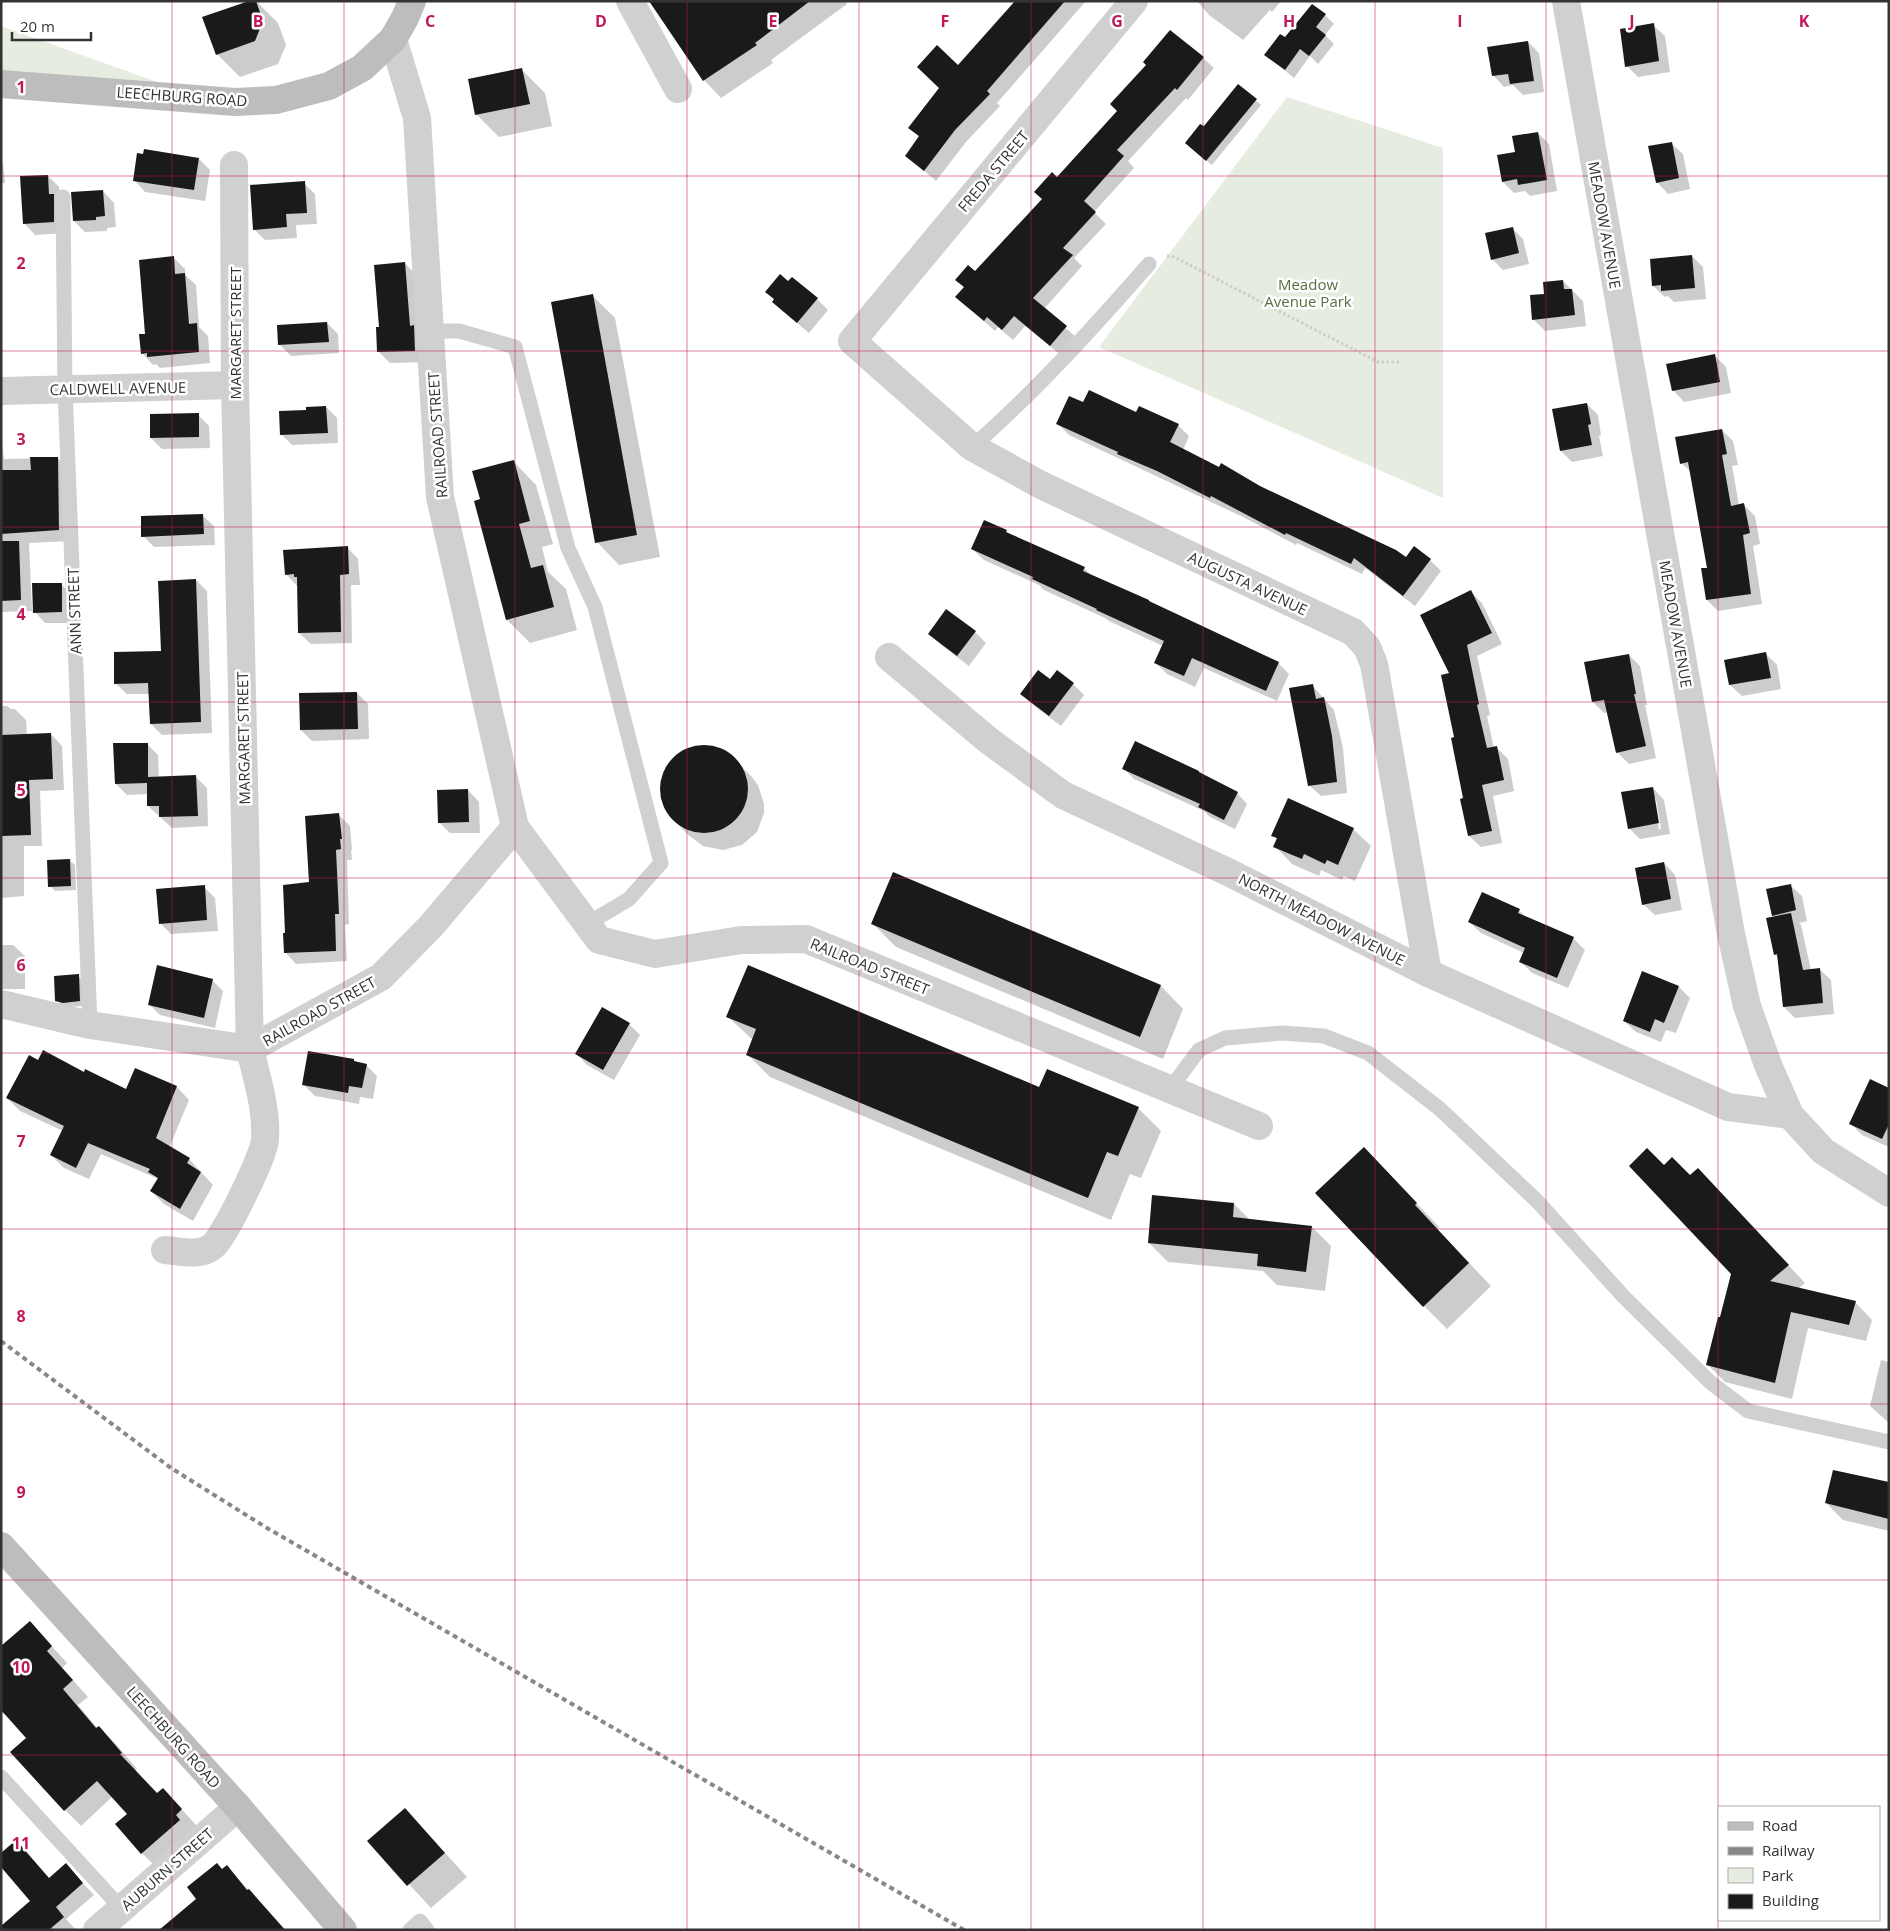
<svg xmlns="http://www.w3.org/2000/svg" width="1890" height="1931" font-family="'Open Sans',sans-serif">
<rect width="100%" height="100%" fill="#fff"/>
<g fill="#e6ecdf">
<path d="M1 26 207 100 1 89Z"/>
<path d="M1287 97 1443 148V498L1099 347Z"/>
</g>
<g fill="#0003" fill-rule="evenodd">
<path d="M253 1H256L278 23 286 45 278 64 240 77 217 54Z"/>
<path d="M658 1H845L847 4 771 60 773 63 721 98 704 80 653 5Z"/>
<path d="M1018 1H1086L997 103 1000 106 966 142 936 181 907 156 920 138 910 128 958 66Z"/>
<path d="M1197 1H1281L1272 12 1270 10 1243 40 1209 15Z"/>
<path d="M1325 15 1334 24 1325 35 1334 44 1318 64 1310 56 1294 78 1266 55 1285 39Z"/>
<path d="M1653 25 1665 36 1670 72 1638 77 1627 66Z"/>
<path d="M1528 42 1539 53 1544 92 1523 95 1513 85 1504 87 1493 75Z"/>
<path d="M1203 58 1214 68 1188 100 1186 98 1128 161 1134 168 1094 212 1106 224 1074 258 1082 266 1044 309 1077 338 1062 356 1025 326 1013 340 998 327 995 331 957 297 975 273 1043 199 1057 179Z"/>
<path d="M522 70 545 93 552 126 499 137 476 114Z"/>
<path d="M1238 85 1261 105 1212 165 1191 148 1204 128Z"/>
<path d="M1538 133 1549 144 1557 191 1530 196 1525 191 1514 193 1503 182 1516 153Z"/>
<path d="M1671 143 1683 154 1690 189 1668 194 1657 182Z"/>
<path d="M199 159 210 170 205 201 145 192 134 180Z"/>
<path d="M1 161 3 163 5 183H1Z"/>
<path d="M48 176 59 187 65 233 35 235 24 223Z"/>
<path d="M304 183 315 194 317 224 296 225 297 238 265 240 254 229Z"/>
<path d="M103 191 114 203 116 227 107 228V231L85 232 74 221Z"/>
<path d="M1512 228 1523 239 1529 264 1503 270 1492 259Z"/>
<path d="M1692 256 1703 267 1706 299 1674 302 1668 296 1665 297 1653 286Z"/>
<path d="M174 258 185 269V275L196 285 199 327 208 336 210 363 160 368 156 364 153 365 142 353 146 335Z"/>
<path d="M405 263 416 275 426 362 390 363 379 352 380 328Z"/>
<path d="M1563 281 1583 301 1586 326 1545 331 1533 319 1546 295Z"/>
<path d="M788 282 817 299 828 310 809 333 785 313 773 302 775 300 767 292Z"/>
<path d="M592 295 615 318 660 557 619 565 597 542Z"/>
<path d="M327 323 338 334 339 353 291 356 280 345Z"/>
<path d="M1715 356 1726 367 1731 393 1684 402 1673 390Z"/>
<path d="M1084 404 1137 414 1178 425 1189 436 1183 450 1406 559 1430 560 1441 571 1415 606 1365 568 1362 574 1297 543 1296 545 1243 517 1069 435 1058 424Z"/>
<path d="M1587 404 1598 415 1601 435 1599 436 1603 456 1572 462 1561 451Z"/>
<path d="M326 407 337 418 338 443 292 445 281 434 308 411Z"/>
<path d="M198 415 209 426 210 448 162 449 151 438Z"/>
<path d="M1722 430 1733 441 1738 465 1732 466 1739 505H1744L1755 516 1760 544 1753 546 1762 604 1718 611 1707 600 1708 569 1692 473 1681 463Z"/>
<path d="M1 432 4 459 58 458 69 469V541L29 543 32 610H34L61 584 73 596V623H45L34 611 1 612Z"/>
<path d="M514 462 536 485 553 544 542 547 548 572 566 589 577 630 530 643 507 620 481 500Z"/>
<path d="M202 515 214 526 215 545 154 547 143 536Z"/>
<path d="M1006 532 1010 536 1084 568 1092 576 1278 663 1289 674 1277 701 1204 668 1195 687 1167 674 1156 663 1163 646 1109 621 1105 618 1044 590 1039 585 984 560 972 549Z"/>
<path d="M347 547 358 559 360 585H351L352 643 311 644 299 633 297 586 286 574Z"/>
<path d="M196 580 207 591 212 733 162 735 151 724 150 694H127L115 683 162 653Z"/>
<path d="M1470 591 1482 603 1502 644 1477 656 1490 715 1487 716 1494 748 1496 747 1508 759 1514 791 1493 796 1502 843 1481 847 1469 836 1462 800 1465 799 1456 738 1451 674Z"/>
<path d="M975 632 986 643 969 666 941 645 929 634Z"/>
<path d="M1766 654 1777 665 1781 689 1742 696 1730 685Z"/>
<path d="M1629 655 1640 666 1647 705H1645L1656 758 1629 764 1618 753 1608 712 1604 713 1593 702Z"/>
<path d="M1050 681 1073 684 1084 695 1061 726 1033 705 1022 694Z"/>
<path d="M1312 685 1334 710 1343 748 1347 793 1321 796 1309 785Z"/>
<path d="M357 693 368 704 369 739 312 741 301 730Z"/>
<path d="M1 706H7L11 709H15L26 720 27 735 51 734 62 746 64 790 40 791 42 846H24V896L1 898Z"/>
<path d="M147 744 158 755 159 778 196 777 207 788 208 826 172 828 148 806V794L127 795 116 784Z"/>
<path d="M707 747 717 748 734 759 752 777 758 785 764 804V813L757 832 742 845 723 850 703 846 687 834 670 816 661 798V788L666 769 679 754 688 749Z"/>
<path d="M1124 769 1237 793 1247 804 1235 829 1210 817 1204 811 1134 779Z"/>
<path d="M1653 788 1664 800 1670 834 1640 839 1629 828ZM1654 799H1656L1661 829H1659Z"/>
<path d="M468 790 479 802 480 833H450L439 822Z"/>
<path d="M339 815 350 826 352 850H351L352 860H347L349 924 345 925 347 961 296 964 285 952 287 934Z"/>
<path d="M1353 829 1371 846 1355 881 1344 876 1342 880 1321 870 1319 876 1292 864 1275 846 1278 840 1273 835Z"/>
<path d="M69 860 75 865 76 890 55 891 50 886Z"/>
<path d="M1664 863 1675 875 1682 910 1655 915 1643 904Z"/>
<path d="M1790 885 1802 896 1807 921 1799 923 1801 925 1811 970 1819 969 1831 980 1834 1014 1795 1018 1784 1007 1779 958 1775 955V918L1773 915Z"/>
<path d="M204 887 215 898 218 931 171 934 160 923Z"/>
<path d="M1519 910 1527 918 1573 938 1585 950 1568 988 1532 973 1521 962 1524 953 1481 933 1469 922Z"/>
<path d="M873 924 1161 986 1183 1009 1163 1059 896 947Z"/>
<path d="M1 945H13L25 956V989H1Z"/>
<path d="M78 976 83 981 84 1006 69 1007 62 1006 57 1000Z"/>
<path d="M212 980 223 991 215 1028 160 1015 149 1004Z"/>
<path d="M1679 987 1690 998 1676 1033 1666 1030 1661 1042 1636 1032 1624 1021Z"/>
<path d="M728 1017 1039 1089 1138 1108 1161 1131 1141 1178 1130 1174 1111 1220 770 1077 747 1054 753 1040Z"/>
<path d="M629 1024 640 1035 614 1080 587 1065 576 1053Z"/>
<path d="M354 1060 357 1063 366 1065 377 1076 373 1099 360 1097 359 1104 315 1096 304 1085Z"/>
<path d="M38 1061 84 1073 127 1091 136 1070 177 1087 189 1100 169 1148 189 1159 213 1185 193 1221 164 1204 151 1191 158 1180 156 1178 101 1154 89 1179 64 1168 51 1155 63 1131 20 1111 7 1098Z"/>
<path d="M1889 1089V1147L1862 1135 1851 1124Z"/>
<path d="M1664 1167 1715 1187 1805 1283 1798 1289 1855 1302 1872 1320 1866 1341 1808 1328 1792 1399 1725 1382 1708 1365 1733 1274Z"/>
<path d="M1387 1172 1439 1227 1437 1229 1491 1286 1447 1329 1424 1306Z"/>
<path d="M1234 1204 1250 1220 1312 1227 1331 1246 1325 1291 1277 1285 1263 1271 1168 1262 1149 1243Z"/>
<path d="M1881 1360 1889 1362V1423L1870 1406Z"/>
<path d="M1889 1483V1531L1843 1520 1826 1503Z"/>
<path d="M30 1622 67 1663 62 1668 88 1697 78 1705 98 1729 99 1727 115 1743 137 1769 135 1771 157 1794 163 1789 197 1826 158 1869 142 1853 129 1814 113 1796 81 1826 65 1810 28 1738 7 1714 5 1715 1 1712V1647Z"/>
<path d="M405 1809 467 1877 431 1908 369 1841Z"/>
<path d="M66 1865 94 1895 66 1919 75 1929 1 1930 32 1901 50 1879Z"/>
<path d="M226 1866 286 1930H161L197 1899Z"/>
</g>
<g fill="#1a1a1a">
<path d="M249 1H256L263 21 255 41 216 55 202 17Z"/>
<path d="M649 1H810L755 43 757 45 703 81Z"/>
<path d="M1015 1H1065L987 91 990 94 955 130 924 171 905 156 919 136 908 128 939 88 917 67 937 45 958 65Z"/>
<path d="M1312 4 1326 14 1316 27 1326 35 1309 56 1300 49 1285 70 1264 55 1280 34 1285 37Z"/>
<path d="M1654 23 1659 61 1625 67 1620 29Z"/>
<path d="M1170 30 1204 57 1177 90 1175 88 1117 150 1124 156 1084 201 1096 212 1063 248 1073 255 1033 298 1067 326 1050 346 1014 316 1002 330 987 317 984 321 955 297 964 287 955 280 968 265 975 271 1042 199 1034 192 1052 172 1057 177 1117 111 1110 104 1146 65 1143 62Z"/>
<path d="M1528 41 1534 81 1510 84 1508 74 1492 76 1487 47Z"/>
<path d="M522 68 530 104 475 115 468 79Z"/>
<path d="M1238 84 1257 99 1206 161 1185 143 1200 124 1204 126Z"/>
<path d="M1538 132 1547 180 1518 185 1517 179 1502 182 1497 155 1515 152 1512 136Z"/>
<path d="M1672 142 1679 178 1656 183 1648 146Z"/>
<path d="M144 149 199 158 194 190 133 181 137 153 143 154Z"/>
<path d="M48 175 49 194H54V222L23 224 20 176Z"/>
<path d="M305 181 307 213 286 214 287 227 253 230 250 185Z"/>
<path d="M103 190 105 216 96 217V220L73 221 71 192Z"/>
<path d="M1513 227 1519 253 1491 260 1485 233Z"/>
<path d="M1692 255 1695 288 1661 291V285L1652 286 1650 259Z"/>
<path d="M174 256 175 274 185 273 189 324 197 323 199 352 147 357V353L141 354 139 334H145L139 260Z"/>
<path d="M405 262 410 326 414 325 415 351 377 352 376 327H379L374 265Z"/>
<path d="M780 274 788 281 792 277 818 298 797 323 772 302 774 299 765 292Z"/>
<path d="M1563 280 1564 289H1572L1575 315 1532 320 1530 295 1544 294 1543 282Z"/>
<path d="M593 294 637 535 595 543 551 302Z"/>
<path d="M327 322 329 342 278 345 277 325Z"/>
<path d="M1715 354 1720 382 1672 391 1666 364Z"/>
<path d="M1089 390 1136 412 1139 406 1179 424 1170 442 1219 467 1221 463 1260 486 1396 550 1406 557 1414 546 1431 559 1403 596 1354 558 1351 564 1286 533 1285 535 1211 496 1210 498 1157 471 1117 454 1118 452 1056 424 1069 396 1083 402Z"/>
<path d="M1587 403 1591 424 1588 425 1592 445 1560 451 1552 409Z"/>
<path d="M326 406 328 433 280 435 279 411 306 410V407Z"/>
<path d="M199 413V437L150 438V414Z"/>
<path d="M1722 429 1727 454 1722 455 1731 506 1744 503 1750 533 1743 535 1751 594 1706 600 1701 568H1707L1688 462 1680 464 1675 437Z"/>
<path d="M30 457H58L59 530 1 534V470H31Z"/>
<path d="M514 460 530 521 519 524 531 568 543 565 554 607 506 620 474 501 480 499 472 471Z"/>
<path d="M203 514 204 534 141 537V516Z"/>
<path d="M984 520 1007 530 1006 532 1085 567 1083 571 1149 600V601L1279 662 1266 691 1192 658 1184 676 1154 663 1164 641 1096 610 1097 609 1032 579 1033 577 971 549Z"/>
<path d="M1 541H19L21 600 1 601Z"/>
<path d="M348 546 349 574 340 575 341 632 298 633 297 577H294V574L285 575 283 550Z"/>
<path d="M196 579 201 722 150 724 148 683 114 684V652L161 651 158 581Z"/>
<path d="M32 583H62V612L33 613Z"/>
<path d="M1471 590 1492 633 1467 645 1479 704 1477 705 1487 748 1497 746 1504 780 1482 785 1492 831 1468 836 1460 799 1463 798 1451 738 1454 737 1441 675 1449 673 1420 615Z"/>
<path d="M946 609 976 631 957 656 928 634Z"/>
<path d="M1766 652 1771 678 1729 685 1724 660Z"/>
<path d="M1629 654 1636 694H1634L1646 746 1616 753 1604 700 1592 702 1584 662Z"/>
<path d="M1038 670 1050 679 1057 670 1074 683 1049 716 1020 694Z"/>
<path d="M1313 684 1316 699 1324 697 1332 736 1337 782 1308 786 1289 688Z"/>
<path d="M357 692 358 729 300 730 299 693Z"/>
<path d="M51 733 53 779 29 780 31 835 1 836V735Z"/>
<path d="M1135 741 1199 771V772L1238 792 1224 820 1198 807 1200 804 1122 769Z"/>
<path d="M113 743H148V777L196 775 198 816 159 817V806H147V783L115 784Z"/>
<circle cx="704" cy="789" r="44"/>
<path d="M1653 787 1659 823 1628 829 1621 792Z"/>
<path d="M468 789 469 822 438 823 437 790Z"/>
<path d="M1288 798 1354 828 1338 865 1327 860 1325 864 1304 854 1302 859 1273 847 1277 838 1271 836Z"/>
<path d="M339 813 342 839H340L341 849 336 850 339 914H335L336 951 284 953 283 933H285L283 885 309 882 305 816Z"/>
<path d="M70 859 71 886 48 887 47 860Z"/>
<path d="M1664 862 1671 899 1642 905 1635 868Z"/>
<path d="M893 872 1161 985 1140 1037 871 924Z"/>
<path d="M1791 884 1796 910 1772 916 1766 889Z"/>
<path d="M205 885 207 920 159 924 156 889Z"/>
<path d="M1482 892 1520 909 1518 913 1574 937 1557 978 1519 962 1525 948 1468 922Z"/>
<path d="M1791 913 1803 970 1820 968 1823 1003 1783 1007 1777 954 1774 955 1766 918Z"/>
<path d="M157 965 213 979 204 1018 148 1005Z"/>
<path d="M748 965 1039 1087 1047 1069 1139 1107 1118 1156 1107 1152 1088 1198 746 1055 756 1029 726 1017Z"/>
<path d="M1642 971 1679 986 1664 1023 1655 1019 1650 1032 1623 1021Z"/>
<path d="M79 974 80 1001 63 1003 55 1001 54 976Z"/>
<path d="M602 1007 630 1023 603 1070 575 1054Z"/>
<path d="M43 1050 84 1072 85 1069 126 1089 135 1068 177 1086 156 1138 190 1158 187 1163 201 1172 180 1209 150 1191 158 1178 148 1172 150 1169 88 1143 76 1168 50 1155 64 1126 6 1098 29 1055 38 1060Z"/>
<path d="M308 1051 354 1059V1061L367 1064 362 1088 349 1086 348 1093 302 1085Z"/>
<path d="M1870 1079 1889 1088V1124L1882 1139 1849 1124Z"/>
<path d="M1364 1147 1417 1203 1415 1205 1469 1263 1423 1307 1315 1193Z"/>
<path d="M1647 1148 1664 1165 1672 1157 1690 1175 1698 1168 1789 1265 1770 1281 1856 1301 1849 1325 1791 1312 1775 1383 1706 1365 1718 1317H1720L1731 1274 1629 1166Z"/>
<path d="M1152 1195 1234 1203 1233 1217 1312 1226 1306 1272 1257 1266 1258 1254 1148 1243Z"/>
<path d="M1833 1470 1889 1482V1519L1825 1503Z"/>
<path d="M30 1621 52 1646 47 1651 73 1680 63 1689 96 1728 99 1726 122 1753 120 1754 157 1793 163 1788 182 1809 176 1815 180 1820 141 1854 115 1824 127 1814 97 1781 64 1811 10 1752 26 1738 1 1710V1646Z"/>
<path d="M405 1808 445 1853 407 1886 367 1841Z"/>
<path d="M16 1840 49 1878 66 1863 83 1883 56 1907 64 1917 49 1930H1V1926L30 1901 1 1867V1853Z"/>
<path d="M217 1863 222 1869 227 1865 247 1890 249 1889 285 1930H159L196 1899 187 1887Z"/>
</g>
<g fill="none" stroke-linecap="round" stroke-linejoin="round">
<path stroke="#cdcdcd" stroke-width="3" stroke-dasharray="2.5 2.5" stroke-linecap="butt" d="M1167 256 1174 257 1378 362H1400"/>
<g stroke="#d0d0d0" stroke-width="15">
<path d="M63 197 65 389 90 1025"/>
<path d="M430 331H459L515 347 568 548 595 607 661 863 629 899 587 924"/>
<path d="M972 447C1036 391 1093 328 1149 264"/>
<path d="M1170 1089 1199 1050 1225 1038 1282 1033 1324 1036 1368 1053 1440 1109 1538 1202 1623 1296 1710 1382 1748 1411 1889 1442"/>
<path d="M1 1777 121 1908"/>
<path d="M410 1930 420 1921 427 1930"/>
</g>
<g stroke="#d0d0d0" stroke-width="28">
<path d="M630 1 678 89"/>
<path d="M1134 1 852 341 972 447 1041 485 1353 632 1367 647 1374 664 1428 973"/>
<path d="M1566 1 1731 934 1747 1006 1768 1065 1790 1115 1823 1151 1889 1193"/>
<path d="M1 391 235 385"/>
<path d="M889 657 988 740 1063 795 1228 872 1428 973 1728 1107 1790 1115"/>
<path d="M515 827 599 940 655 954 741 940 806 939 1259 1126"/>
<path d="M1 1004 90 1025 250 1049 381 977 431 926 515 827 440 497 417 118 393 39"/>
<path d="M165 1250C180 1251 200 1257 213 1246 225 1236 264 1155 265 1140 267 1109 257 1079 250 1049L235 385 234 165"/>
<path d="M97 1930 238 1807"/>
</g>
<g stroke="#bdbdbd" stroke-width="28">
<path d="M1 84 235 102 276 100 329 86 362 68 393 39 405 18 412 1"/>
<path d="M1 1546 238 1807 343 1930"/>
</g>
<path stroke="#888" stroke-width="4" stroke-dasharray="5 4" stroke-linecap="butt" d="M1 1341 171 1468 267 1528 964 1930"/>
</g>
<path fill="none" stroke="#c2185b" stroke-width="1" stroke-opacity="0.55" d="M172 1V1930M344 1V1930M515 1V1930M687 1V1930M859 1V1930M1031 1V1930M1203 1V1930M1375 1V1930M1546 1V1930M1718 1V1930M1 176H1889M1 351H1889M1 527H1889M1 702H1889M1 878H1889M1 1053H1889M1 1229H1889M1 1404H1889M1 1580H1889M1 1755H1889"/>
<g text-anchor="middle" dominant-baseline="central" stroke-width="5" stroke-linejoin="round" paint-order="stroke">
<g font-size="15" fill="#333" stroke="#fff">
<text transform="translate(182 96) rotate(4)">LEECHBURG ROAD</text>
<text transform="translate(993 171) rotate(-50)">FREDA STREET</text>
<text transform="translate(1605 225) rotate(80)">MEADOW AVENUE</text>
<text transform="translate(235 333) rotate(-90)">MARGARET STREET</text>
<text transform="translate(118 388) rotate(-1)">CALDWELL AVENUE</text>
<text transform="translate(437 435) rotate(-94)">RAILROAD STREET</text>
<text transform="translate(1248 583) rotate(25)">AUGUSTA AVENUE</text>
<text transform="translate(74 611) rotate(-92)">ANN STREET</text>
<text transform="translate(1676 624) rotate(80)">MEADOW AVENUE</text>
<text transform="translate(243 738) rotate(-91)">MARGARET STREET</text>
<text transform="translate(1322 919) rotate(27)">NORTH MEADOW AVENUE</text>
<text transform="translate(870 966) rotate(22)">RAILROAD STREET</text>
<text transform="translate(319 1011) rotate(-29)">RAILROAD STREET</text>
<text transform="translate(174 1737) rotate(48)">LEECHBURG ROAD</text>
<text transform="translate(167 1869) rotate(-41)">AUBURN STREET</text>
</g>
<g font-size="15" fill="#56703f" stroke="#fff">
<text x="1308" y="284">Meadow<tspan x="1308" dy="17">Avenue Park</tspan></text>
</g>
</g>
<g font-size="16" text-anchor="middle" font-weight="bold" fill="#c2185b" stroke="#fff" stroke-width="5" stroke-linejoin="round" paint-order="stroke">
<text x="258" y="27">B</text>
<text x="430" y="27">C</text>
<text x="601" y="27">D</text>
<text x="773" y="27">E</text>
<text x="945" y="27">F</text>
<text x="1117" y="27">G</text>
<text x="1289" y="27">H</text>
<text x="1460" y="27">I</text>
<text x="1632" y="27">J</text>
<text x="1804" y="27">K</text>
<text x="21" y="93">1</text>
<text x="21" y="269">2</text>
<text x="21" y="445">3</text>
<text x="21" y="620">4</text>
<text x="21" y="796">5</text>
<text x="21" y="971">6</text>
<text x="21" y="1147">7</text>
<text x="21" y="1322">8</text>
<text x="21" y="1498">9</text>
<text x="21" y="1673">10</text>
<text x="21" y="1849">11</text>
</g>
<rect width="1890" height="1931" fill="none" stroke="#333333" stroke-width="5"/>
<rect x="1718" y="1806" width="162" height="115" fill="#ffffff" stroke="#adadad"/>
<rect x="1728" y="1822" width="25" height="8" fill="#bdbdbd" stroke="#adadad"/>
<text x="1762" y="1831" font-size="15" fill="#333333">Road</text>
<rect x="1728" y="1847" width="25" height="8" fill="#888888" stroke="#adadad"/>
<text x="1762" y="1856" font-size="15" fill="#333333">Railway</text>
<rect x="1728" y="1868" width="25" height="15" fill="#e6ecdf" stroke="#adadad"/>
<text x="1762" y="1881" font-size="15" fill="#333333">Park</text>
<rect x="1728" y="1894" width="25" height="15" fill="#1a1a1a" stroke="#adadad"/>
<text x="1762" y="1906" font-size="15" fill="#333333">Building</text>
<path d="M12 32v8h79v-8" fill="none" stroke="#333333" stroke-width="2.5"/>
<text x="20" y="32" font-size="15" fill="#333333" stroke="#ffffff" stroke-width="4" paint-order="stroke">20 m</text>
</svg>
